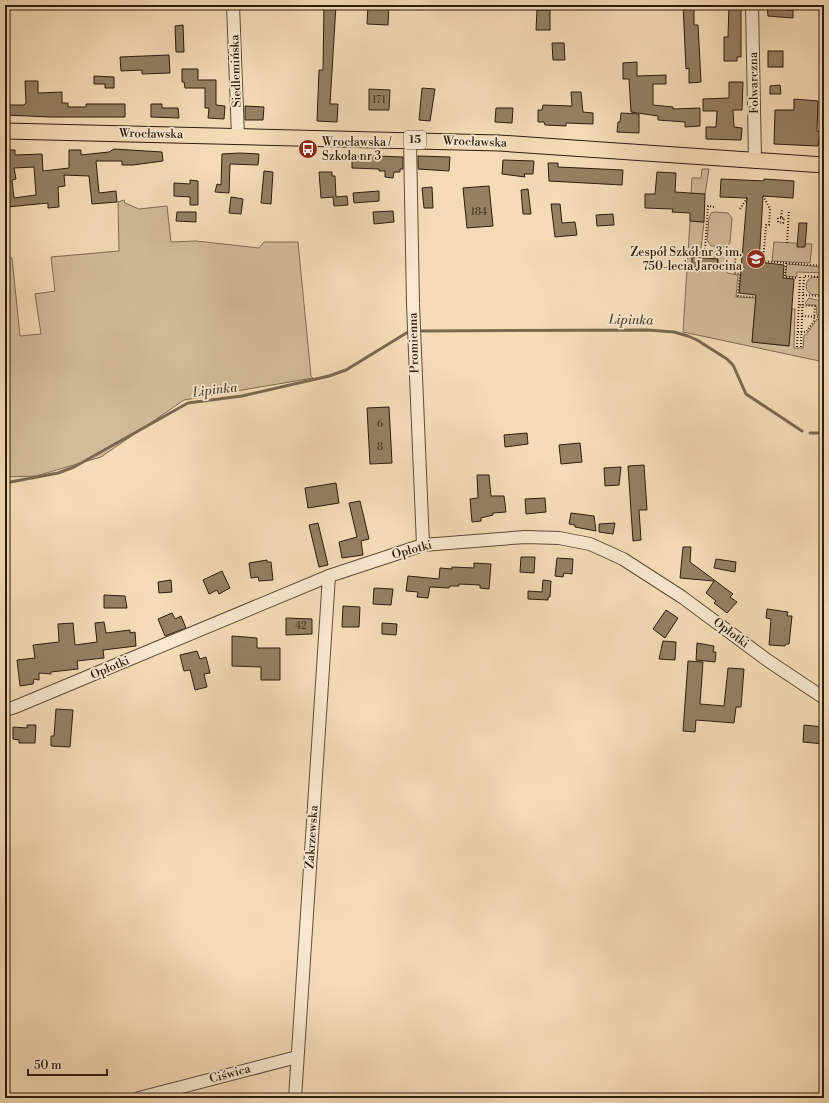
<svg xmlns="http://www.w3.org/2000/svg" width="829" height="1103" font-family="'Libre Bodoni',serif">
<rect width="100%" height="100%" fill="#f5dcb7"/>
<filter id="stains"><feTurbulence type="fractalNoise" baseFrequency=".005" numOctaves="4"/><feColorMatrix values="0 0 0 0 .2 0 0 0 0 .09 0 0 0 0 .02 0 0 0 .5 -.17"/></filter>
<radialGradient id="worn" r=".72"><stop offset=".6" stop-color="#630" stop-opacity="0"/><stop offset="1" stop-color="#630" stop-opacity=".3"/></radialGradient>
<g fill="#d3bb9a" stroke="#806c52">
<path d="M702 169H709L705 194H691L692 178H701Z"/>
<path d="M124 200 125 203 139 209 167 206 171 242 196 241 259 248 264 242H298L311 376 313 378 184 400 101 457 36 476 5 477V258H12L20 336 41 334 35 294 55 291 51 257 119 251 118 202Z"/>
<path d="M715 212 728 213 732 218 730 243 725 247 711 246 707 240 709 218 711 213Z"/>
<path d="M690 221 704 222 701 249H699L698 258H692V266L717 268 718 260 700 258V250L726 253 728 258 727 273 738 275 736 297 756 298 752 342 789 346 792 309H795L794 348H803L804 335H806L817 319 821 320 823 324 822 354 824 357V362L683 332Z"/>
<path d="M774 242 812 244 810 263 772 261Z"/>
<path d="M787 264 824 267V273L797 272V277L785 276Z"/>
<circle cx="815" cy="286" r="9"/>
<path d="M809 298 821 301 824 306 822 313 817 315 816 305H807L805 303Z"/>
</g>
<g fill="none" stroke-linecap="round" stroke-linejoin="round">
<g stroke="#7c684f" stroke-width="3">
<path d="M420 331 648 330 674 332 688 336 697 340 727 359 733 365 746 394 802 431"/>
<path d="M810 433H824"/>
<path d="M5 483 58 473 74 467 188 403 242 396 329 376 346 370 408 332"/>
</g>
</g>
<g fill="#958064" stroke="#2d1c0b" fill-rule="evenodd">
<path d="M324 5H336L330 104H338L337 122 317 121 319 70H323Z"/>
<path d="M368 5H389L388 25 367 24Z"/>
<path d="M683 5H694V25H698L701 82 689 83V68L686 69Z"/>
<path d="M729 5H741V57H737V61H724V37H728Z"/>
<path d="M767 5H786V10H793V18L768 16Z"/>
<path d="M537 10H550V30H536Z"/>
<path d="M183 25 184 52H176L175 26Z"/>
<path d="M552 43H564L565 60H553Z"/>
<rect x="768" y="51" width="15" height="16"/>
<path d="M169 55 170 73 142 74V70L121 71 120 57Z"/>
<path d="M637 62V76L666 75V84H653V105L673 107V109L700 108V126L685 127V122L658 120V116L631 112 629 79H623V63Z"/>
<path d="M182 69H198V80H216V105L225 106 224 119 208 118 209 108H205V88H185L184 82H182Z"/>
<path d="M94 76 114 77V88H105V84H94Z"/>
<path d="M25 81H38V93L62 92V103H68V107H86V104H125V117H50L5 115V105H24L26 103Z"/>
<path d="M729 82H743L742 110H733L734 127 742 128 741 140 706 139V127H716L717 111H703V99L729 98Z"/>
<path d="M780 85 781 94H770V86Z"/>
<path d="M422 88 435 89 430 121 419 120Z"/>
<path d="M369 89 390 90 389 110H369Z"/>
<path d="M571 92H581L583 112 593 113V124L566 123V126L545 125 544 122H538V110H542L543 105 572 106Z"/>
<path d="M794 99 818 101 817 131 820 132 818 146 774 144 775 110H794Z"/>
<path d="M151 104H162V108H178L179 118 151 117Z"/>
<path d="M245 106 264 107 263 120H245Z"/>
<path d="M496 108H513L512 123 495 122Z"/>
<path d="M621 113 639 114V133L617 132 618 122H620Z"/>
<path d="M114 149 162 152 163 161 133 165H122V161H96L99 193 116 191 117 202 92 204 89 176 64 175 65 186 58 187 59 207 48 208V203L7 207 5 150H15V155L42 154 43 171 69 168V150H81V155L109 152ZM34 167 36 195 14 198 12 180 16 179 14 168Z"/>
<path d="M240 153 259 154 258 165 230 164 229 193 215 192 217 184 221 185 222 154Z"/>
<path d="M352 155 403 157V169H400V172H394L393 178 385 177V171H379V169L352 168Z"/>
<path d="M418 156 450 157 449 171 418 169Z"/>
<path d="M503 160 534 161 533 174H524L525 177 502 174Z"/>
<path d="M548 163H558V167L623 170 622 185 549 181Z"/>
<path d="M264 171 273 172 271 204 261 203Z"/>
<path d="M319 172H332V176H335L336 197 347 196 348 205 334 206 333 197 321 198Z"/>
<path d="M657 172 676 173 675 192 705 194 704 222 690 221V213L672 212 673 209 645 208V194H655Z"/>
<path d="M721 179 764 181V179L794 181 793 198 763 196 759 262 784 265 783 278 794 279 789 346 752 342 756 295 739 293 747 198 720 197Z"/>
<path d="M190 180 198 181V205H190V197L174 196V183L190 184Z"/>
<path d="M489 186 493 226 467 228 463 188Z"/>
<path d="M432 187 433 208H424L422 188Z"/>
<path d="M528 189 531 214H523L521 190Z"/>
<path d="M379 191V201L354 203 353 193Z"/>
<path d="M231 197 243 199 241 214 229 213Z"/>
<path d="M551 204H560L562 223 575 222 577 235 555 237Z"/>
<path d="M393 211 394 222 374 224 373 212Z"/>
<path d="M177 212H196V222L176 221Z"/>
<path d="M613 214 614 225 597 226 596 215Z"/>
<path d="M799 223H807L805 247H797Z"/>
<path d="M692 257 718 259 717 268 692 267Z"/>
<path d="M389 407 392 463 370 464 367 408Z"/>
<path d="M527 433 528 444 505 447 504 435Z"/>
<path d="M580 443 582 462 561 464 559 445Z"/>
<path d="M644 465 647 510H639L641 540 633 541 628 466Z"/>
<path d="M621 467 619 485 605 486 604 468Z"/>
<path d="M477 475H489L491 496H504L506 512 493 513V515L481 518V521L472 522 470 499 478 498Z"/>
<path d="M336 483 339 503 308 508 305 488Z"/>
<path d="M545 498 546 512 526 514 525 499Z"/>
<path d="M360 501 369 539 361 541 363 555 342 558 339 542 357 537 349 503Z"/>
<path d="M571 513 594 516 596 531 575 527V525L569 524Z"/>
<path d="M318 523 328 565 319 567 309 525Z"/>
<path d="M615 523 613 534 599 532V524Z"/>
<path d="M683 547H691L690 562 733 594 730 597 737 602 727 613 714 603 716 601 706 593 714 581 680 578Z"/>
<path d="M521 557H535L534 573 520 572Z"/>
<path d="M557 558 573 559 572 574 564 573 563 577 555 576Z"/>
<path d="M716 559 736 562 735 572 714 568Z"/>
<path d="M267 560V562H271L273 580 259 581 258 577 251 578 249 563Z"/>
<path d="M474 563 491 564 489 589 480 588V585L459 584V586H450L449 588 430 587 428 598 417 597 418 592 406 591 408 576 439 579 440 568 452 569V567L474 568Z"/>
<path d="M222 571 230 588 219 594 217 590 209 594 203 580Z"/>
<path d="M171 580 172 592 159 593 158 582Z"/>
<path d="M543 580 551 581 550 597H548V600L528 599V591L542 592Z"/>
<path d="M374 588 393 589 391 605 373 604Z"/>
<path d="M104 595 125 596 127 608H104Z"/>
<path d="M343 606 360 607 359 627H342Z"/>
<path d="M767 609 788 612 787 616H792L789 644H786L785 646 769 645 771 619 766 618Z"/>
<path d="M666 610 678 618 665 638 653 629Z"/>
<path d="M172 613 175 619 181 616 186 628 165 636 158 619Z"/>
<path d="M286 618 312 619V634L286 635Z"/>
<path d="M104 622 106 633 130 630V633L135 632 136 646 103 650 104 658 77 661 78 669 51 672V674L39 673V680L34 679 33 684 20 686 17 660 35 658 33 645 59 642 58 624 73 623 75 645 97 642 95 623Z"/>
<path d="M382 623 397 624 396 635 382 634Z"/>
<path d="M232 636 257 638V648H280V680H261V667L232 666Z"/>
<path d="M663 641 676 642 675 660 659 659Z"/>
<path d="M697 643 714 646 713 652H716L715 662 696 660Z"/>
<path d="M197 651 200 659 206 657 210 673 204 674 207 687 195 690 190 670 184 671 180 655Z"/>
<path d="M688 661 703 662 700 704 724 706 728 668 744 669 741 707H736L734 723 696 720 695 732 683 731Z"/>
<path d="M56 709 73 710 70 747 51 746V736H54Z"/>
<path d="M27 725H36L35 743H19V740L13 739V727L27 728Z"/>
<path d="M804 725 824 727V744L803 742Z"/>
</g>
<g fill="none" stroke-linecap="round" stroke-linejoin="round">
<defs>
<g id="minor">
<path d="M233 5 238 136"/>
<path d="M752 5 755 160"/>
<path d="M410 140 413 304 423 545"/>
<path d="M5 710 15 707 329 576 423 545 525 537 559 538 590 544 623 559 682 597 767 660 824 698"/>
<path d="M139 1098 297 1057"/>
<path d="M295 1098 329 576"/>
</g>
<path id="major" d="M5 131 499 143 824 165"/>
</defs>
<use href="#minor" stroke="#5f4c36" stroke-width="14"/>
<use href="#major" stroke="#2d1c0b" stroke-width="17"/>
<g stroke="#2d1c0b" stroke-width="2" stroke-dasharray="1 2" stroke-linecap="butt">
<path d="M763 196 770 209 769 225H766L763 261 786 263 785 277 797 278"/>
<path d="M714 207 708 206 705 249 736 252 734 273 740 274 738 296 756 297"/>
<path d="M740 209 747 198"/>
<path d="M781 218H778V222L783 223 784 218H781L782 210"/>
<path d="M787 243 789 210"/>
<path d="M699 258 700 250 705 249"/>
<path d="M786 263 824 266"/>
<path d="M824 277 804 276 802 316 824 317"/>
<path d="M824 292 821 296 824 301"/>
<path d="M803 295 821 296"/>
<path d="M798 332H806L814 321 815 306 799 305"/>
<path d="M797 347 800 276"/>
<path d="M801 347 802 316"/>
<path d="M824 353V354"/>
</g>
<use href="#minor" stroke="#f8e8d0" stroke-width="12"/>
<use href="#major" stroke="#f5dcb7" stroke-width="15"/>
</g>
<defs>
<symbol id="bus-disc" viewBox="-11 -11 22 22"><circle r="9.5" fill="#8f2418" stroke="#f8e8d0"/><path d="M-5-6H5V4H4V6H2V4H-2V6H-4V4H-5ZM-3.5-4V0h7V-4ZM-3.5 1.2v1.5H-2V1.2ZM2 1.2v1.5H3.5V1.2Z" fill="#fff"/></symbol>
<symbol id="school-disc" viewBox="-11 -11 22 22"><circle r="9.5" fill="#8f2418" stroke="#f8e8d0"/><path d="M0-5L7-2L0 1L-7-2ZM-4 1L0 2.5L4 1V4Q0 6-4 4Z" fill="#fff"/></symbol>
</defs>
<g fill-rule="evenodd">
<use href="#bus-disc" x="297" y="138" width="22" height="22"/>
<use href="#school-disc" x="745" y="248" width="22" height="22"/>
</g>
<g text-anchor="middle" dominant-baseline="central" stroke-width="3.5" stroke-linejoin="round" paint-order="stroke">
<g font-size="10" fill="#473521">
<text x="379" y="100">171</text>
<text x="479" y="212">184</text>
<text x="380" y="424">6</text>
<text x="380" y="447">8</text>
<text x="301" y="626">42</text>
</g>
<rect fill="#f8e8d0" stroke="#6a5946" stroke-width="1" x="404" y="131" width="22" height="18" rx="3"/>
<g font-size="11" font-weight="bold" fill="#2d1c0b">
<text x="415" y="140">15</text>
</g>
<g font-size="12" fill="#2d1c0b" stroke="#f8e8d0">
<text transform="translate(236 71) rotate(-92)">Siedlemińska</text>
<text transform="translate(754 83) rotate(-91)">Folwarczna</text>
<text transform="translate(151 134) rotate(1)">Wrocławska</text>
<text transform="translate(475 142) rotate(2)">Wrocławska</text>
<text transform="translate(414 343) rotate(-92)">Promienna</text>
<text transform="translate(412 550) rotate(-15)">Opłotki</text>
<text transform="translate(731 633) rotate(37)">Opłotki</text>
<text transform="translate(110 668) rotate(-23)">Opłotki</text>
<text transform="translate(312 837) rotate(-86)">Zakrzewska</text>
<text transform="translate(230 1074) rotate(-15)">Ciświca</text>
</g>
<g font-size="12" fill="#2d1c0b" stroke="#f8e8d0" text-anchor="start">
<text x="322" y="142">Wrocławska /<tspan x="322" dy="14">Szkoła nr 3</tspan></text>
<text x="742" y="252" text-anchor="end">Zespół Szkół nr 3 im.<tspan x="742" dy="14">750-lecia Jarocina</tspan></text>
</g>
<g font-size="13" font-style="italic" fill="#5b4833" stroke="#f8e8d0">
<text transform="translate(631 320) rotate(1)">Lipinka</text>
<text transform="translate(215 390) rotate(-7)">Lipinka</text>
</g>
</g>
<rect width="829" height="1103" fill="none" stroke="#f5dcb7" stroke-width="20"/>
<rect x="6" y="6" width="817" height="1091" fill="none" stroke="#2d1c0b" stroke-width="2"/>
<rect x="10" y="10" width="809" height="1083" fill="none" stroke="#2d1c0b"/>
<path d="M28 1069v6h79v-6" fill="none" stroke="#2d1c0b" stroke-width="2"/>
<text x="34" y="1069" font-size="12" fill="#2d1c0b" stroke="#f8e8d0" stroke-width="3" paint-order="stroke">50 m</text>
<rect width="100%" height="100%" filter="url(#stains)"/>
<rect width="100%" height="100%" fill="url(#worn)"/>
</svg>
